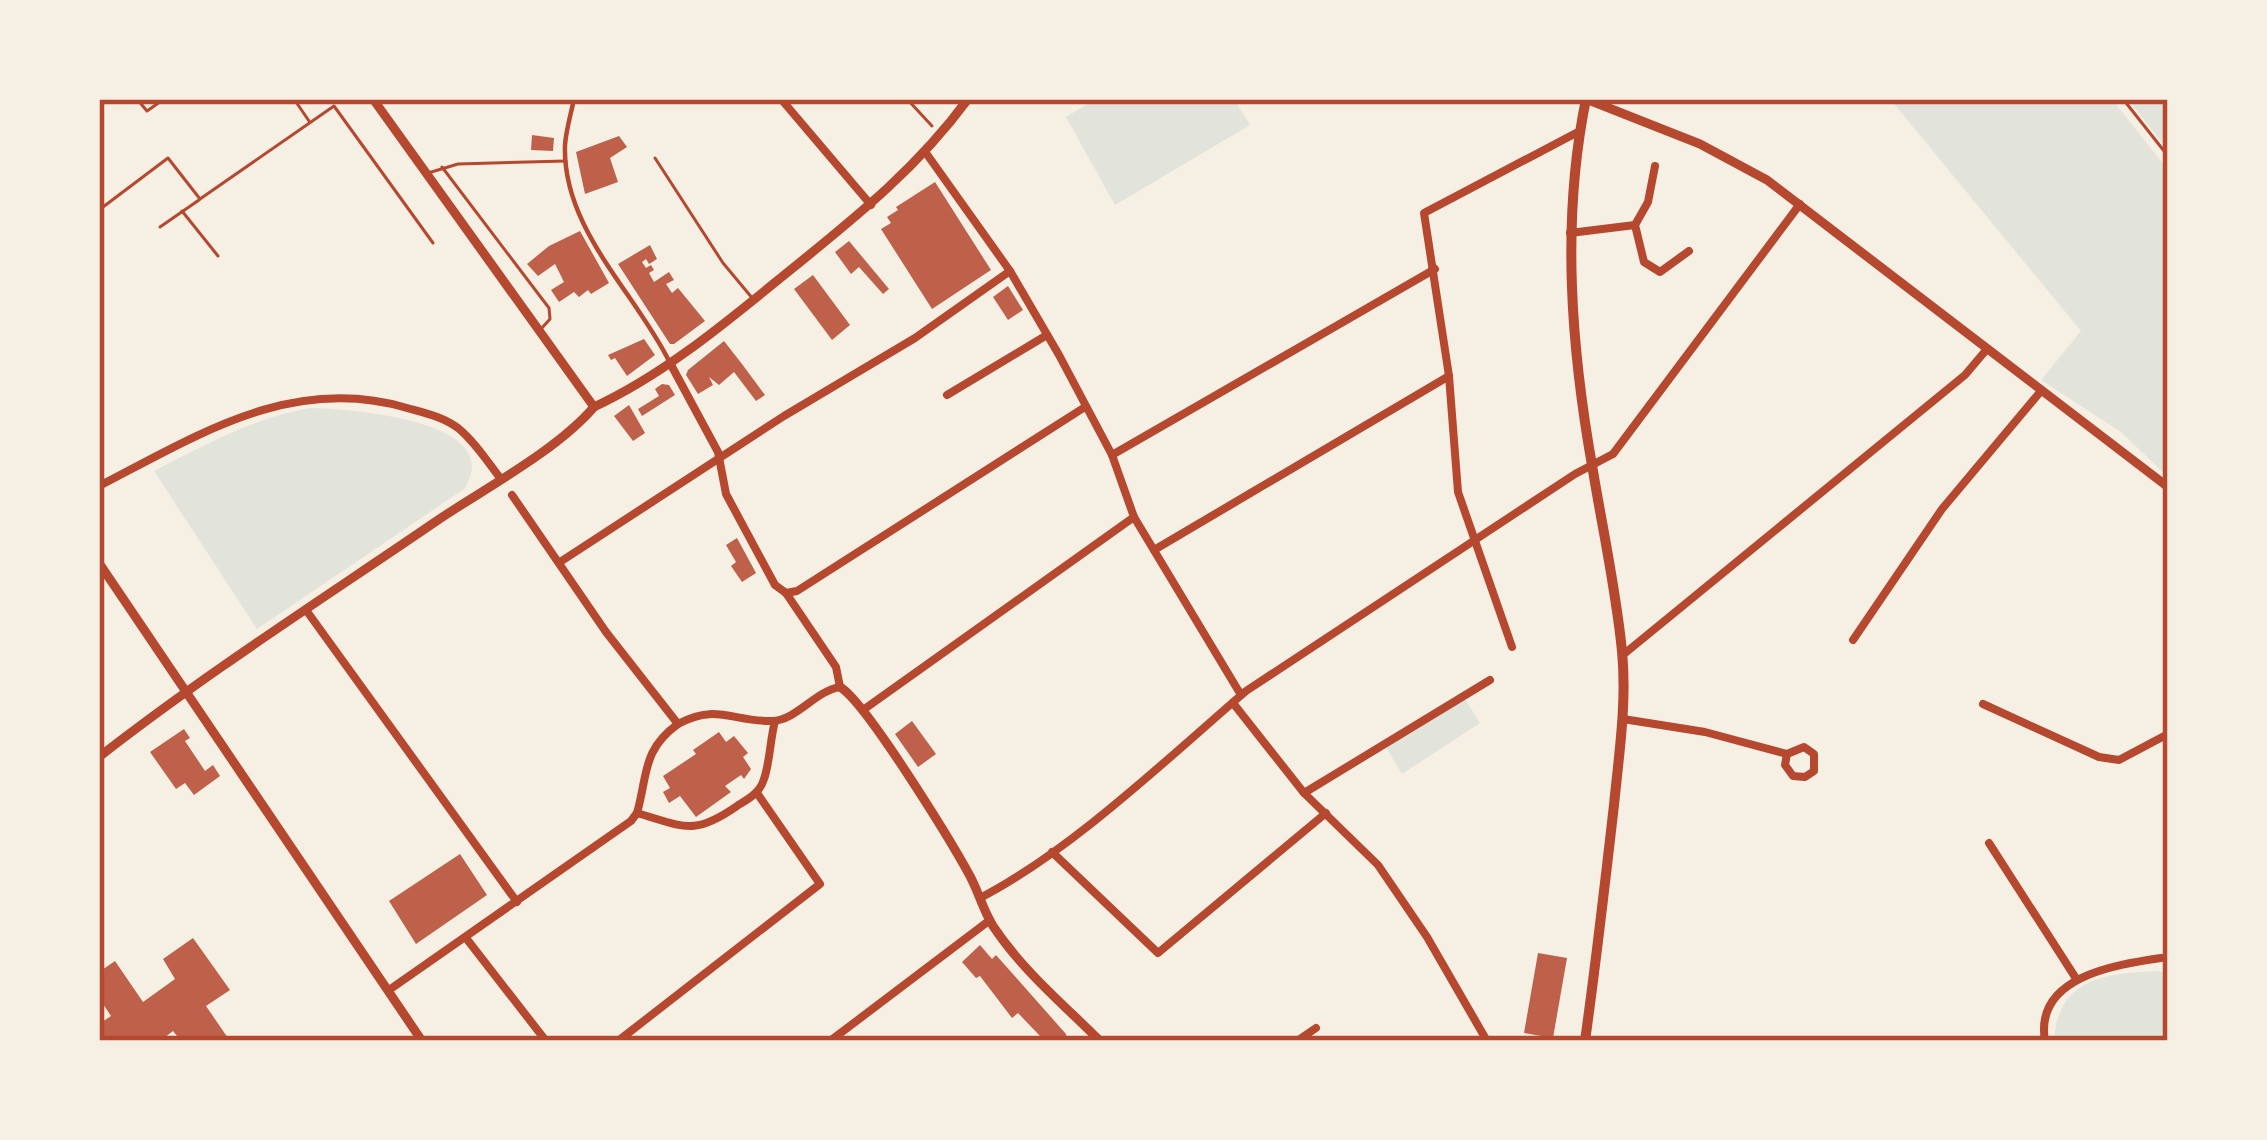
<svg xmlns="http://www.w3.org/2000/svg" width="2267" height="1140" font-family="Roboto,sans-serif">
<rect width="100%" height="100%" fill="#f6efe4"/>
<g fill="#e2e4dc">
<path d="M1096 99H1234L1250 125 1115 205 1066 117Z"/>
<path d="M1890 99H2112L2168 170V477L2121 432 2041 380 2081 331Z"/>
<path d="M2128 99H2168V150Z"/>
<path d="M310 408C350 409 509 420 464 489L257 629 154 471C205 445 253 418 310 408Z"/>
<path d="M1463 696 1480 723 1402 774 1385 746Z"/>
<path d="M2156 971 2162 972 2168 981V1041H2054C2058 977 2105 974 2156 971Z"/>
</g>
<g fill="#bf614a">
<path d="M532 135 554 138 553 151 531 150Z"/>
<path d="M619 136 627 147 610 158 618 182 585 194 576 152Z"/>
<path d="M935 182 991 270 932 309 881 229 891 223 887 217 898 210 896 207Z"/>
<path d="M580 231 609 283 591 294 588 290 579 297 574 292 559 302 551 290 564 282 555 264 538 276 527 264 549 246Z"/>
<path d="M849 241 889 289 883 294 859 267 851 274 835 252Z"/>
<path d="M650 245 657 259 649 264 646 259 642 262 646 268 651 265 654 270 649 273 654 282 669 272 674 280 666 284 672 293 678 288 705 321 674 344H670L618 264Z"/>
<path d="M813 275 850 325 832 340 794 289Z"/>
<path d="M1008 286 1023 310 1008 320 993 297Z"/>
<path d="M644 339 655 355 627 376 615 358 611 360 608 355Z"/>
<path d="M724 341 742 364 765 395 756 401 734 372 719 385 709 377 713 385 698 394 686 375 688 370Z"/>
<path d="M662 384 669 385 675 395 642 416 638 409 659 396 655 389Z"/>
<path d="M629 405 645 433 633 441 614 416Z"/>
<path d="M737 538 756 573 742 582 731 566 736 562 726 545Z"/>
<path d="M912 721 936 754 918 767 895 734Z"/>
<path d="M184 729 190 738 185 741 205 771 213 765 220 776 194 795 185 783 176 789 150 752Z"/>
<path d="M719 732 726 742 734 736 748 753 743 757 751 769 744 779 741 775 725 786 731 792 696 817 680 796 669 803 663 792 670 788 663 776 696 754 693 750Z"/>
<path d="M460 854 487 895 416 944 389 901Z"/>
<path d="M193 938 230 990 206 1006 230 1041H181L173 1031 160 1041H99V1024L111 1016 99 998V972L115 961 143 1002 175 979 163 959Z"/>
<path d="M980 945 992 959 996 955 1066 1034 1067 1041H1034L1040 1036 1018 1013 1012 1018 980 976 976 978 962 962Z"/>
<path d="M1538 953 1567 958 1553 1038 1524 1033Z"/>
</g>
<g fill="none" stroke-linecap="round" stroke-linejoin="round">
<path stroke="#b5482f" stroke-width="3" d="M907 99 932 126"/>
<g stroke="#b5482f" stroke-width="3">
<path d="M137 99 147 111 164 99"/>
<path d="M294 99 309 121"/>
<path d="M2123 99 2168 156"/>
<path d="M655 158 723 263 753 299"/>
<path d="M442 167 549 308 550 319 541 329"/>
<path d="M428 173 458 164 566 161"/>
<path d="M99 210 168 158 200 199 334 106 433 243"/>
<path d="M182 211 218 256"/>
<path d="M160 227 199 200"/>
</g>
<path stroke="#b5482f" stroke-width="4.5" d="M574 99C571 114 566 130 565 145 562 229 636 293 670 363"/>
<g stroke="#b5482f" stroke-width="8">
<path d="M781 99 871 205"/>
<path d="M926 153 1010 271 1059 355 1112 455 1134 517 1241 695"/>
<path d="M1655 166 1648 202 1635 225 1644 262 1660 272 1689 251"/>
<path d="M1570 233 1635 225"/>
<path d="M947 395 1047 335"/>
<path d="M1112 455 1435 269"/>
<path d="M99 486C198 435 292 374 407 408 425 413 443 417 458 428 475 442 487 461 500 478"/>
<path d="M512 495 606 632 678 724C716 703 733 722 772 721 797 720 815 691 840 687L836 667 786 593 775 585 726 494 718 452 670 363"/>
<path d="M1154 550 1449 376"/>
<path d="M560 562 784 416 915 338 1010 271"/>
<path d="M786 593 797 591 1085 407"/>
<path d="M306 610 517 902"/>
<path d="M1853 640 1942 509 2041 391"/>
<path d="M1512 647 1458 492 1449 376 1424 213 1578 132"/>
<path d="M1624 654 1965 375 1987 349"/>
<path d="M1233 703 1304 793 1378 865 1427 937 1487 1041"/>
<path d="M1983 704 2099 757 2119 760 2168 734"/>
<path d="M863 710 1134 517"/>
<path d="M1623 719 1705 732 1787 754 1804 747 1814 754V771L1805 777 1793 776 1785 765 1787 754"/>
<path d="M1304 793 1490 680"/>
<path d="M637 813C685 827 694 836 737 806 748 799 760 793 764 779 770 762 770 740 775 721"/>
<path d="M1989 843 2077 980"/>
<path d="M1052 852 1158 953 1326 813"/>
<path d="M980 898C1071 851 1168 758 1246 691L1575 474 1613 454 1800 204"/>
<path d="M466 938 546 1041"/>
<path d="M389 990 631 821 637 813C648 774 642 750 678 724"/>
<path d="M618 1041 820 884 757 793"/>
<path d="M830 1041 990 920"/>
<path d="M1297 1041 1316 1028"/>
<path d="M2045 1041C2034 977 2114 965 2161 958"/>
</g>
<g stroke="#b5482f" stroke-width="9">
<path d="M373 99 594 407"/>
<path d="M1586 99 1700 144 1767 180 2168 487"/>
<path d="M99 563 422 1041"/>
<path d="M840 687C866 702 952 843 970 876 979 893 983 910 993 926 1022 970 1063 1004 1100 1041"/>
<path d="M99 757C208 672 324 598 438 520 487 487 556 451 594 407 663 375 724 324 783 276 852 220 915 171 968 99"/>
</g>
<path stroke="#b5482f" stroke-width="10" d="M1585 1041C1596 963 1605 884 1614 805 1619 754 1627 702 1622 651 1616 590 1603 531 1593 471 1571 348 1561 221 1586 99"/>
</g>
<rect width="2267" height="1140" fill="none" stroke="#f6efe4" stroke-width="204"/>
<rect x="102" y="102" width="2063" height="936" fill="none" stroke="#b5482f" stroke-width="4.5"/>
</svg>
